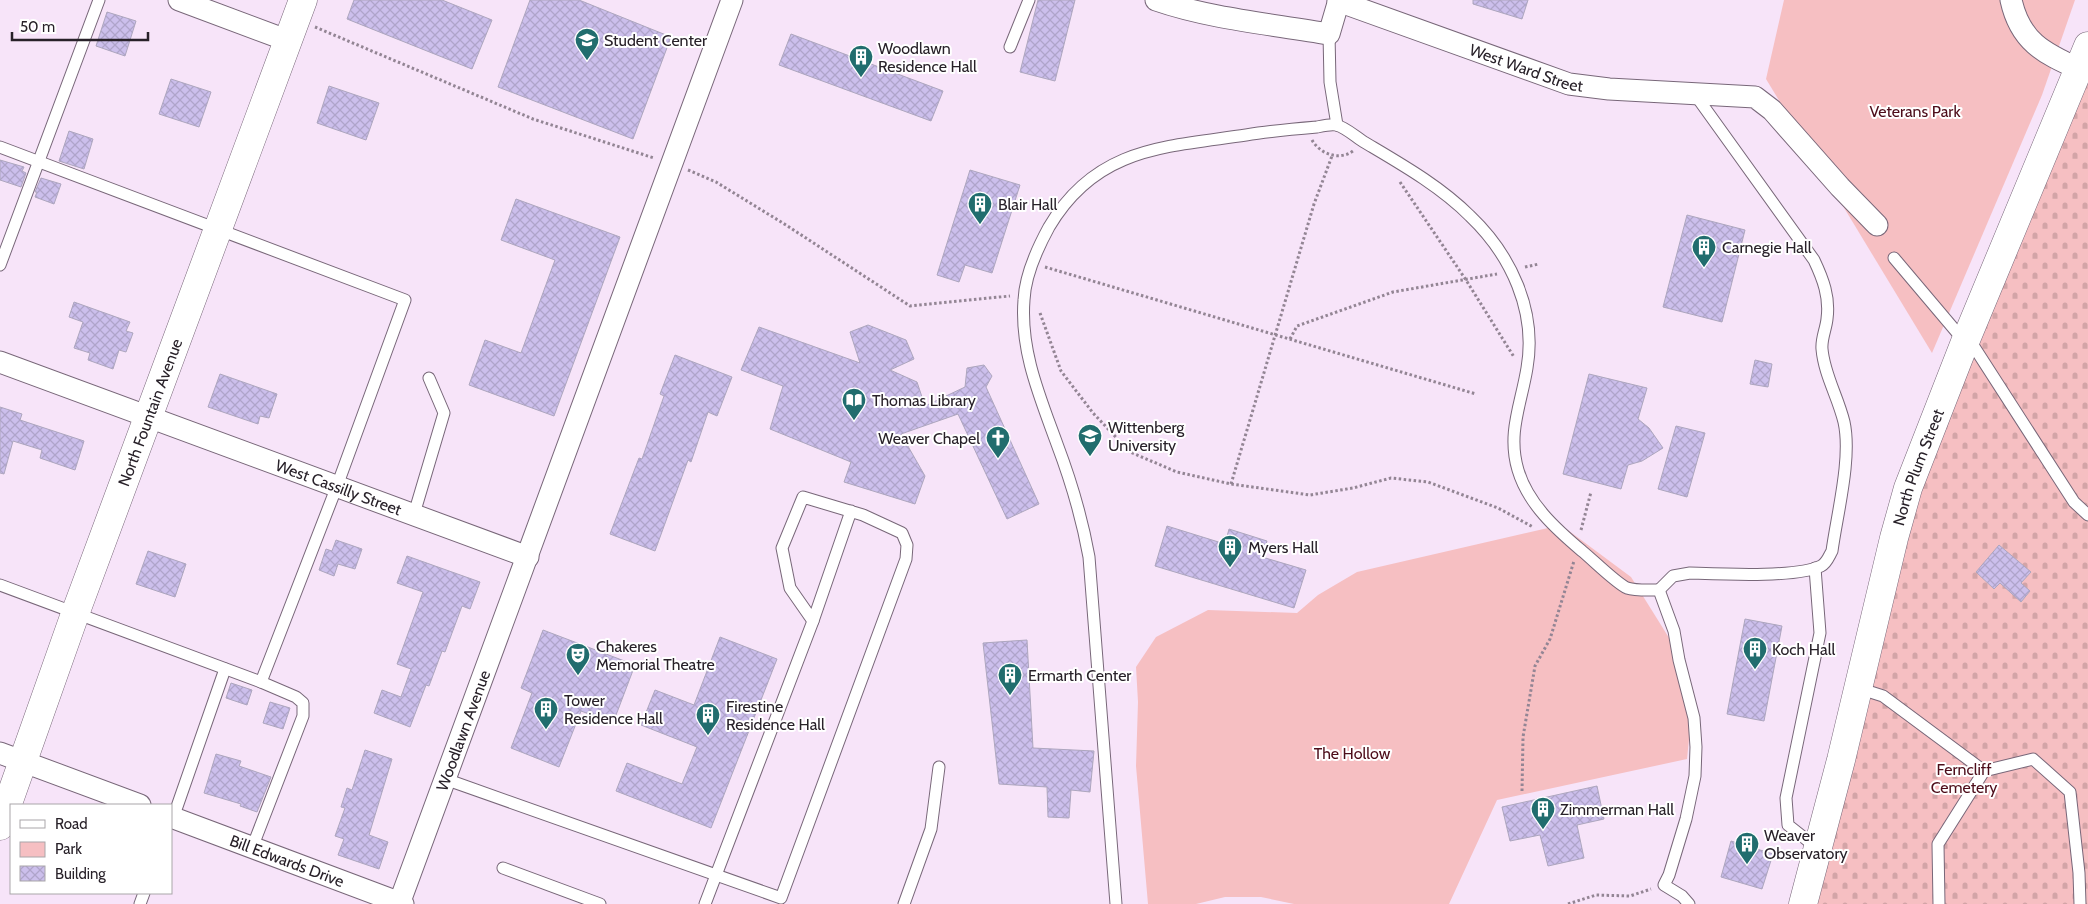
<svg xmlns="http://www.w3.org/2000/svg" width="2088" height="904" font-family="Cabin,sans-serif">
<defs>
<pattern id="cemetery-stones" width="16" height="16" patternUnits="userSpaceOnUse" patternTransform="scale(1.25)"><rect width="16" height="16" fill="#f6bfc2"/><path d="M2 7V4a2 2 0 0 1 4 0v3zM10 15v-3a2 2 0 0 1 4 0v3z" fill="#d3a4a7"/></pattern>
<pattern id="building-cross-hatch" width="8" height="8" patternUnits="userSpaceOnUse" patternTransform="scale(1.25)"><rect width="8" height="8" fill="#ccbfec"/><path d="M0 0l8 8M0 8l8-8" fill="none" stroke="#afa4ca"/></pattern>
</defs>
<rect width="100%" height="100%" fill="#f7e4f9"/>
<g fill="#f6bfc2">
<path d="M1784 0H2075L2042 95 1932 353 1766 79Z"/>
<path d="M1561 525 1631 577 1671 641 1692 709 1687 759 1497 800 1449 904H1294L1261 897H1225L1196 904H1148L1136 766 1138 702 1136 667 1156 637 1208 610 1297 613 1318 595 1357 572Z"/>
</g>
<path fill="url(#cemetery-stones)" d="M2088 46V904H1803L1894 538Z"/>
<g fill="url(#building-cross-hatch)" stroke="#ada6be">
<path d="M354 0H442L492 20 472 69 347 19Z"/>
<path d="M530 0H579L671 37 633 139 498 87Z"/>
<path d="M1038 0H1075L1055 81 1020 72Z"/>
<path d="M1473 0H1528L1522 19 1473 4Z"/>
<path d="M107 12 136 21 125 56 96 46Z"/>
<path d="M791 34 943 91 931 121 779 65Z"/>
<path d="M171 79 211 92 199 127 159 114Z"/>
<path d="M329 86 379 103 366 140 317 123Z"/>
<path d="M69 131 93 139 84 169 59 161Z"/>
<path d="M0 160 24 167 22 171 26 173 21 187 0 180Z"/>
<path d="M970 170 1020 185 992 273 965 265 959 282 937 275Z"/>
<path d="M41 178 61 184 54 204 35 197 37 192H35Z"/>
<path d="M516 199 620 237 554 416 469 385 485 340 521 353 555 260 501 240Z"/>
<path d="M1687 215 1745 230 1722 322 1663 307Z"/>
<path d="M74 302 130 322 126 331 133 333 126 352 119 350 113 369 88 360 90 353 74 348 83 322 69 317Z"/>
<path d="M868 325 906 340 914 359 890 370 917 382 925 406 965 387 967 368 984 365 992 376 986 387 1039 504 1007 519 958 414 901 434 925 476 915 504 844 482 851 462 770 429 783 386 741 370 759 327 860 363 850 332Z"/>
<path d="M675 355 732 377 717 416 708 412 691 462 688 460 655 551 610 534 639 458 642 459 664 396 660 394Z"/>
<path d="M1755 360 1772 364 1768 387 1750 384Z"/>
<path d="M220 374 277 394 269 418 260 416 258 424 208 407Z"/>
<path d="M1589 374 1647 388 1638 419 1649 428 1663 448 1642 461 1628 465 1621 489 1563 474Z"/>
<path d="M0 407 22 414 20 420 84 441 75 470 40 458 42 450 13 441 4 474 0 473Z"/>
<path d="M1676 426 1705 433 1687 497 1658 489Z"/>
<path d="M1167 526 1225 544 1229 529 1267 541 1262 557 1306 570 1294 608 1155 566Z"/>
<path d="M336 540 362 549 355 569 338 564 334 576 319 570 326 549 332 551Z"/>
<path d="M1999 545 2031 572 2021 583 2030 591 2021 602 2000 583 1994 589 1976 572Z"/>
<path d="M148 551 186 564 175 597 136 584Z"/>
<path d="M407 556 480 582 470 609 462 606 445 652 442 651 429 686 426 685 410 727 374 713 382 690 401 697 411 669 397 664 423 592 397 583Z"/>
<path d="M1745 619 1782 626 1764 721 1727 714Z"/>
<path d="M543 630 635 665 613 723 581 711 559 767 511 748 532 693 521 688Z"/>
<path d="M720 637 777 659 711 828 616 791 627 763 682 784 697 747 641 725 655 690 694 705Z"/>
<path d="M1027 640 1033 748 1094 751 1090 792 1071 790 1069 818 1048 817 1047 787 999 784 983 643Z"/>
<path d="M231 683 252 690 247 705 226 698Z"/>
<path d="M270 702 290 708 283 729 263 723Z"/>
<path d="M365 750 392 759 369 835 388 842 379 869 338 855 344 839 335 836 345 808 341 807 347 788 352 790Z"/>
<path d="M216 754 241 761 239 766 271 777 257 812 240 806 241 804 204 793Z"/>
<path d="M1597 786 1604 819 1577 825 1584 858 1548 866 1540 835 1510 841 1502 807Z"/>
<path d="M1731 841 1773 854 1762 889 1721 877Z"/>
</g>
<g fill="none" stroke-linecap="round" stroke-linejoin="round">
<defs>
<g id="lane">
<path d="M1329 34 1330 82 1337 125"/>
<path d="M1010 47 1029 0"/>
<path d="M0 147 405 300 337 486 261 682"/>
<path d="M1894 258 1965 342"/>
<path d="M0 265 99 0"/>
<path d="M1969 339 2074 502 2088 515"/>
<path d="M414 514 444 413 429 378"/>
<path d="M1815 568 1820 633 1786 798 1788 825 1817 848"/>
<path d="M0 585 261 682 296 697 303 703V716L252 848"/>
<path d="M1659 590 1673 576 1690 573C1720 574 1797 578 1821 566 1827 563 1829 556 1832 551 1837 514 1852 458 1844 422 1838 397 1824 374 1822 349 1821 339 1826 329 1827 319 1830 297 1823 279 1814 260L1694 93"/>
<path d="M1858 688 1883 696 1984 771"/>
<path d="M445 779 781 898 906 559 907 545 902 533 863 515 803 497 782 548 790 588 813 621 851 511"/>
<path d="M172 821 225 669"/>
<path d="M503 868 600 904"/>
<path d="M140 904 144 893"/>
<path d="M705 904 813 621"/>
<path d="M904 904 931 829 939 767"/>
<path d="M1116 904 1089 557C1082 518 1071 481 1057 444 1040 397 1020 351 1024 300 1025 275 1037 249 1049 227 1096 147 1165 147 1246 135 1270 131 1293 129 1317 127 1322 126 1331 124 1336 125 1345 127 1356 137 1364 142 1401 164 1440 186 1470 216 1511 255 1537 311 1527 368 1521 405 1507 433 1518 470 1528 504 1556 529 1582 551 1592 559 1617 584 1627 588 1636 591 1650 590 1659 590L1674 631 1679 660 1694 718 1696 747 1695 776 1686 819 1669 875 1664 885 1682 896 1689 904"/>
<path d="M1939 904 1938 844 1984 771 2033 759 2070 792 2079 873 2080 904"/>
</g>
<g id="street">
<path d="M179 0 289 41"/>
<path d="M1156 0C1211 19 1272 24 1329 34L1339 0"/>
<path d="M2011 0C2020 41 2043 53 2079 69"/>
<path id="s1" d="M1338 1 1569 84 1609 89 1755 97 1772 110 1840 187 1877 225"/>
<path id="s2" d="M0 362 528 557"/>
<path d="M0 753 140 805"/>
<path id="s3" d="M171 817 403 904"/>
<path id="s4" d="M399 904 732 0"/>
</g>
<g id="secondary">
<path id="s5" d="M0 826 75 614 303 0"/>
<path id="s6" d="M1803 904 1841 760 1894 538 1908 488 1965 342 2088 46"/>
</g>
</defs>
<use href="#lane" stroke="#786779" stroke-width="13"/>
<use href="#street" stroke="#786779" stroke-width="23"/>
<use href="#secondary" stroke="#786779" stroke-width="29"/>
<g stroke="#938594" stroke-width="3" stroke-dasharray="2.5 2.5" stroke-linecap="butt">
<path d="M315 27 533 119 654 158"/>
<path d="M1312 140C1320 154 1339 161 1353 151"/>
<path d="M688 170 716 182 786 225 910 306 1010 296"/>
<path d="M1400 182 1466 280 1514 357"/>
<path d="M1045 267 1476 394"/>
<path d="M1525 267 1539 264"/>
<path d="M1040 313 1061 371 1093 413 1130 452 1177 472 1231 484 1310 495 1353 488 1391 478 1428 482 1498 508 1533 527"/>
<path d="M1290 339 1297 326 1393 292 1497 274"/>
<path d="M1231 484 1314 204 1332 156"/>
<path d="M1581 530 1591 492"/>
<path d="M1522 791 1523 737 1535 666 1550 639 1574 561"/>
<path d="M1568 904 1596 895 1630 896 1651 889"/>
</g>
<use href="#lane" stroke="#fff" stroke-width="11"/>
<use href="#street" stroke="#fff" stroke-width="21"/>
<use href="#secondary" stroke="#fff" stroke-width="28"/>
</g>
<defs>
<symbol id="university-pin" viewBox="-11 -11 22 30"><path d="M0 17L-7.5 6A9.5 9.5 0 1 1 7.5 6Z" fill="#216d6e" stroke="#fff"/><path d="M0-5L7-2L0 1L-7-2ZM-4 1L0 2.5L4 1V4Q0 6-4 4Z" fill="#fff"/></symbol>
<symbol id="building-pin" viewBox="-11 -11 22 30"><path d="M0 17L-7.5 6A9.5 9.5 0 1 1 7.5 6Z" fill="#216d6e" stroke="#fff"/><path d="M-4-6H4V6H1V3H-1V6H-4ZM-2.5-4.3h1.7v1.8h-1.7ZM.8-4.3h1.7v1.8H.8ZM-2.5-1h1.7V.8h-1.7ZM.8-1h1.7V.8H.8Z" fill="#fff"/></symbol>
<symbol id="library-pin" viewBox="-11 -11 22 30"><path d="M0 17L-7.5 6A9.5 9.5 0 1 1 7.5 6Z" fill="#216d6e" stroke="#fff"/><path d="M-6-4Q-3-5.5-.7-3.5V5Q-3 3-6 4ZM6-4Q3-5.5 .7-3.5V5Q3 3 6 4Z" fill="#fff"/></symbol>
<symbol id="church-pin" viewBox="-11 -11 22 30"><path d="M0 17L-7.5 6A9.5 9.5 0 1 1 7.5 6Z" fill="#216d6e" stroke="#fff"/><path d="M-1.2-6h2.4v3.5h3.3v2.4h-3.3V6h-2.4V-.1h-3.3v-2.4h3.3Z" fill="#fff"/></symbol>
<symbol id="theatre-pin" viewBox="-11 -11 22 30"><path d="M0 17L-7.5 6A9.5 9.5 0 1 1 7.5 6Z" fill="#216d6e" stroke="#fff"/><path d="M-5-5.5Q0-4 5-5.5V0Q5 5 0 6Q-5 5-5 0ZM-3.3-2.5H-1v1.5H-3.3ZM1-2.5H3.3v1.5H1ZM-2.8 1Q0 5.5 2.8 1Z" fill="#fff"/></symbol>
</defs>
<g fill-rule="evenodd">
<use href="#university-pin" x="573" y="26" width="28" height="38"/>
<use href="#building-pin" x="847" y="43" width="28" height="38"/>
<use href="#building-pin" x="966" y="190" width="28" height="38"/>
<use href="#building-pin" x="1690" y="233" width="28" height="38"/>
<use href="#library-pin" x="840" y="386" width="28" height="38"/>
<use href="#university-pin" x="1076" y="422" width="28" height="38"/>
<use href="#church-pin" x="984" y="424" width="28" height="38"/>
<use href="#building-pin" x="1216" y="533" width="28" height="38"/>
<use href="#building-pin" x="1741" y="635" width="28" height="38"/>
<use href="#theatre-pin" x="564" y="641" width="28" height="38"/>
<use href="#building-pin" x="996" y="661" width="28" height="38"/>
<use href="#building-pin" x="532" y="695" width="28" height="38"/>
<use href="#building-pin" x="694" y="701" width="28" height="38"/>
<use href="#building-pin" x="1529" y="795" width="28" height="38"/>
<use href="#building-pin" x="1733" y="830" width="28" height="38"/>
</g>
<g text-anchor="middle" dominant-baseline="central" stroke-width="4" stroke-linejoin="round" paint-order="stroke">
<g font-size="16" fill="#282129" stroke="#fff" text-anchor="start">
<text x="604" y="40">Student Center</text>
<text x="878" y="48">Woodlawn<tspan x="878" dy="18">Residence Hall</tspan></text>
<text x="998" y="204">Blair Hall</text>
<text x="1722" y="247">Carnegie Hall</text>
<text x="872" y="400">Thomas Library</text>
<text x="1108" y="427">Wittenberg<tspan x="1108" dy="18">University</tspan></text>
<text x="980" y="438" text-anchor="end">Weaver Chapel</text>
<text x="1248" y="547">Myers Hall</text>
<text x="596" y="646">Chakeres<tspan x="596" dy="18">Memorial Theatre</tspan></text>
<text x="1772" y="649">Koch Hall</text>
<text x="1028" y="675">Ermarth Center</text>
<text x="564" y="700">Tower<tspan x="564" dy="18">Residence Hall</tspan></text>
<text x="726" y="706">Firestine<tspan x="726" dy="18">Residence Hall</tspan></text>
<text x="1560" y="809">Zimmerman Hall</text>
<text x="1764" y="835">Weaver<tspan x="1764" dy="18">Observatory</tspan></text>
</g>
<g font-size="16" fill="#282129" stroke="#fff">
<text stroke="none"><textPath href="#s1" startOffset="200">West Ward Street</textPath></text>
<text stroke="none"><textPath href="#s5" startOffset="440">North Fountain Avenue</textPath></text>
<text stroke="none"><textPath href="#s6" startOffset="452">North Plum Street</textPath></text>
<text stroke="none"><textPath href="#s2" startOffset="361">West Cassilly Street</textPath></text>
<text stroke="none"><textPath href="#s4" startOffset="185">Woodlawn Avenue</textPath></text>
<text stroke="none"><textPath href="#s3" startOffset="124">Bill Edwards Drive</textPath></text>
</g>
<g font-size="16" fill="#4d0d1a" stroke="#fff">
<text x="1915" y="111">Veterans Park</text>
<text x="1352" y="753">The Hollow</text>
<text x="1964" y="769">Ferncliff<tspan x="1964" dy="18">Cemetery</tspan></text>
</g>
</g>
<rect x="10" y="804" width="162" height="90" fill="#ffffff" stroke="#a9a6a9"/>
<rect x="20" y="820" width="25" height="8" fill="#ffffff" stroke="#a9a6a9"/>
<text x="55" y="829" font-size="15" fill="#282129">Road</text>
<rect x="20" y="842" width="25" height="15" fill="#f6bfc2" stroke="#a9a6a9"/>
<text x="55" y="854" font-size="15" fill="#282129">Park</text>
<rect x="20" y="866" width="25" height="15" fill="url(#building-cross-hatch)" stroke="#a9a6a9"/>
<text x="55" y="879" font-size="15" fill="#282129">Building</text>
<path d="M12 32v8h136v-8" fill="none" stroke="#282129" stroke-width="2.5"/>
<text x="20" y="32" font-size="15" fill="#282129" stroke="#ffffff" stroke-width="4" paint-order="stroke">50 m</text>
</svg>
